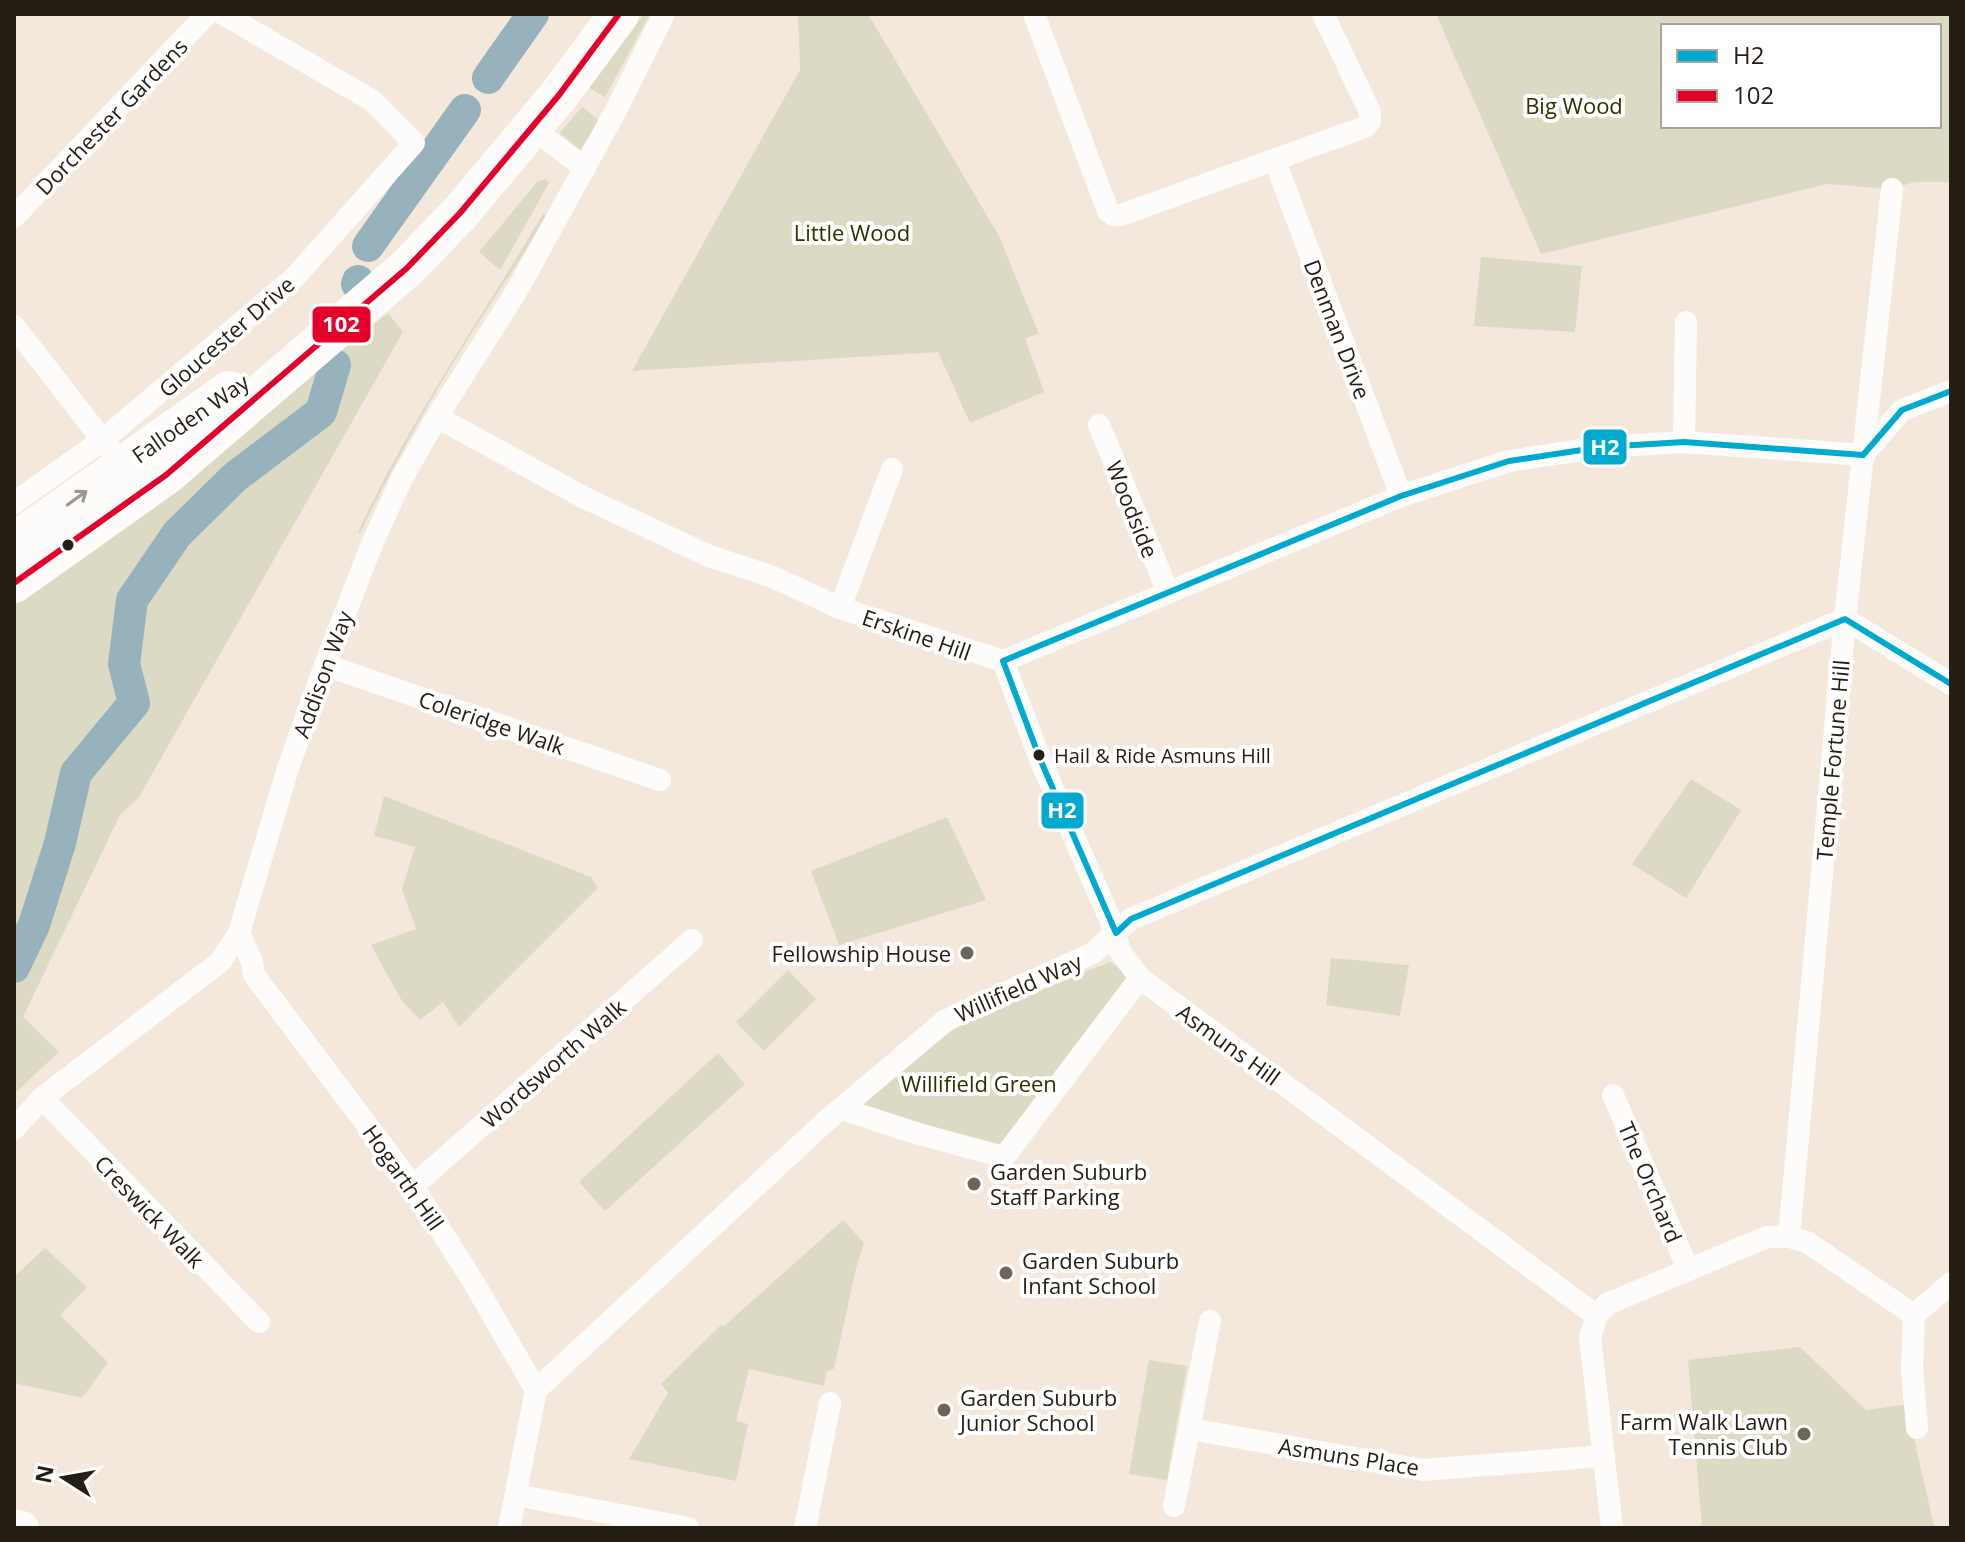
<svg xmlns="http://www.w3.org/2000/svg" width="1965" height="1542" font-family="'Open Sans',sans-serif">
<rect width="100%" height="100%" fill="#f4e8dc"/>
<g fill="#dcd9c5" fill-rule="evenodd">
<path d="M644 14H650L605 97 589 88Z"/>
<path d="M798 14H868L999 236 1039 334 1025 338 1044 392 970 423 938 352 632 371 800 70Z"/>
<path d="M1436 14H1951V182H1914L1892 189 1827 184 1541 254ZM1663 26H1939V126H1663Z"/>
<path d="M582 107 599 120 580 150 560 133Z"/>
<path d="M546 179 549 183 500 270 479 252 538 181Z"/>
<path d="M543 214 546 216C520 262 489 305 461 350 424 410 391 470 360 533L358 532C410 420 480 320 543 214Z"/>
<path d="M1481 257 1582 266 1575 332 1474 326Z"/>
<path d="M388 313 403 332 139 797 120 815 23 1017 59 1052 14 1094V598L155 495Z"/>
<path d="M1691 779 1741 810 1686 898 1632 864Z"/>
<path d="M384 796 591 877 598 888 459 1027 443 1002 420 1020 402 1001 371 945 416 929 402 889 415 847 374 836Z"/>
<path d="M947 817 986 900 839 945 811 871Z"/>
<path d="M1331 958 1409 965 1400 1016 1326 1005Z"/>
<path d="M1110 962 1130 976 1002 1152 859 1108 950 1032 976 1017Z"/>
<path d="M788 970 816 999 764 1051 736 1022Z"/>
<path d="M718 1053 745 1084 605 1211 579 1182Z"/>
<path d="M843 1220 864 1243 856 1268 834 1369 827 1371 824 1386 749 1369 736 1421 748 1424 736 1481 629 1459 668 1393 661 1384 721 1325 723 1327Z"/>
<path d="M45 1248 87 1287 60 1315 108 1362 82 1398 14 1383V1277Z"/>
<path d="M1800 1347 1866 1410 1910 1404 1915 1443 1934 1526 1907 1528H1702L1688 1360Z"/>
<path d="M1149 1360 1187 1366 1167 1480 1129 1474Z"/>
</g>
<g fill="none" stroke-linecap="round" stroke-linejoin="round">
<g stroke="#97b1bd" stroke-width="32">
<path d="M488 78 533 14"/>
<path d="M368 246 465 110"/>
<path d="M357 284 358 281"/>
<path d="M14 967 34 925 60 843 76 773 134 703 124 664 132 600 177 534 235 477 321 412 335 365"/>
</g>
<g stroke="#fdfcfa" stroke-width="22">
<path d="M1034 14 1108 211 1113 215H1121L1365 127 1370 121V112L1323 14"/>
<path d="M532 128 585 168"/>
<path d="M1275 161 1401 496"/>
<path d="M14 217 207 14"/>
<path d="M14 326 111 451"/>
<path d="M437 417 583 497 709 556 773 577 840 608 1003 661 1401 496 1509 461 1602 447 1684 442 1863 455 1902 410 1951 391"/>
<path d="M1099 425 1168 592"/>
<path d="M1684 442 1686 322"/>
<path d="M14 503 104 439 294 278 414 143 373 101 223 14"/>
<path d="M840 608 892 469"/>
<path d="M1003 661 1040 759 1116 933 1119 950 1140 978 1597 1316"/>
<path d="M325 665 660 780"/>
<path d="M239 933 252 962 254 975 413 1186 474 1283 536 1390"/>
<path d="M1613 1095 1688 1269"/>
<path d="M42 1098 259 1322"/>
<path d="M842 1109 919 1134 1004 1157 1140 978"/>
<path d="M14 1129 42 1098 220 962 239 933 287 771 325 665 372 544 402 478 437 417 519 287 614 114 664 14"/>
<path d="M413 1186 692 940"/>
<path d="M1789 1237 1845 619 1892 189"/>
<path d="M1914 1315 1912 1368 1917 1428"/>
<path d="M1190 1429 1423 1470 1604 1456"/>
<path d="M516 1495 688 1528"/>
<path d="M1174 1506 1210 1321"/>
<path d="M509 1528 536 1390 825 1122 946 1020 1093 953 1131 919 1845 619 1951 684"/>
<path d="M805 1528 830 1403"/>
<path d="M1612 1528 1590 1337 1597 1316 1607 1304 1767 1237H1789L1807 1242 1914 1315 1951 1283"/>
</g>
<path stroke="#fdfcfa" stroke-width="34" d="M14 1526 22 1528"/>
<g stroke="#fdfcfa" stroke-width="40">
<path d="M14 543 229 391"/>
<path d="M14 583 166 475 407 268 460 213 559 95 619 14"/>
</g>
<defs>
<path id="bus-1" d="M1951 391 1902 410 1863 455 1684 442 1602 447 1509 461 1401 496 1003 661 1040 759 1116 933 1131 919 1845 619 1951 684"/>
<path id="bus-2" d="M14 583 166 475 407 268 460 213 559 95 619 14"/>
</defs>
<use href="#bus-1" stroke="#fff" stroke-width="12"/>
<use href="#bus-2" stroke="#fff" stroke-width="12"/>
<use href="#bus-1" stroke="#00a9ce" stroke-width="6"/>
<use href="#bus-2" stroke="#e4002b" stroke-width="6"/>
</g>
<defs><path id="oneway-shaft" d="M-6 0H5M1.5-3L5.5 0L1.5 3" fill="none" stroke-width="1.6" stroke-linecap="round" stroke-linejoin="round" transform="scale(2)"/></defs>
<use stroke="#9c9893" href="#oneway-shaft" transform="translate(77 498) rotate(-36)"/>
<g fill="#251e15" stroke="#fff" stroke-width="3">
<circle cx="68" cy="545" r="7"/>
<circle cx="1039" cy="755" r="7"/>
</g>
<g fill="#6d655b" stroke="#fff" stroke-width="3">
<circle cx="967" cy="953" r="8"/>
<circle cx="974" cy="1184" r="8"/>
<circle cx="1006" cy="1273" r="8"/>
<circle cx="944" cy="1410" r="8"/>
<circle cx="1804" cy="1434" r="8"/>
</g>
<g text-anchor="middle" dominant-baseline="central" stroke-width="8" stroke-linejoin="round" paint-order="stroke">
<g font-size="20" fill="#251e15" stroke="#fff" text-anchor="start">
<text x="1054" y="755">Hail &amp; Ride Asmuns Hill</text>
</g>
<g font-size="22" fill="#2f3200" stroke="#fff">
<text x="1574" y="105">Big Wood</text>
<text x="852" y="232">Little Wood</text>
<text x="979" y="1083">Willifield Green</text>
</g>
<g font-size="22" fill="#251e15" stroke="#fff">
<text transform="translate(111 116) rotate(-46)">Dorchester Gardens</text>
<text transform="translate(1338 329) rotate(69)">Denman Drive</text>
<text transform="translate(226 336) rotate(-41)">Gloucester Drive</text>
<text transform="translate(190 418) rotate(-35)">Falloden Way</text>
<text transform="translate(1133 509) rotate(68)">Woodside</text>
<text transform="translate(917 634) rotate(19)">Erskine Hill</text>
<text transform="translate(322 674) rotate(-70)">Addison Way</text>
<text transform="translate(492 722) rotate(19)">Coleridge Walk</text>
<text transform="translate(1832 760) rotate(-85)">Temple Fortune Hill</text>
<text transform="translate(1018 987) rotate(-24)">Willifield Way</text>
<text transform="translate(1229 1044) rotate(36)">Asmuns Hill</text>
<text transform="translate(553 1063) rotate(-41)">Wordsworth Walk</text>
<text transform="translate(404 1177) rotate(55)">Hogarth Hill</text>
<text transform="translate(1651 1182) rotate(67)">The Orchard</text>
<text transform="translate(150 1211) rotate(46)">Creswick Walk</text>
<text transform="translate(1349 1456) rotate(9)">Asmuns Place</text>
</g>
<g font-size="22" fill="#251e15" stroke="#fff" text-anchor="start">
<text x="951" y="953" text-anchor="end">Fellowship House</text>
<text x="990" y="1171">Garden Suburb<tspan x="990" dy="25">Staff Parking</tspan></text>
<text x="1022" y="1260">Garden Suburb<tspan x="1022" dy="25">Infant School</tspan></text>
<text x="960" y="1397">Garden Suburb<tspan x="960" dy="25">Junior School</tspan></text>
<text x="1788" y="1421" text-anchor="end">Farm Walk Lawn<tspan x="1788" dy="25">Tennis Club</tspan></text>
</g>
</g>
<g stroke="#fff" stroke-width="3">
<rect x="311" y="305" width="61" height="39" rx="8" fill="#e4002b"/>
<rect x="1582" y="428" width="46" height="38" rx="8" fill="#00a9ce"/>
<rect x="1040" y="791" width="45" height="39" rx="8" fill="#00a9ce"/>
</g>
<g font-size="22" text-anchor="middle" font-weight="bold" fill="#fff">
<text x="341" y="332">102</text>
<text x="1605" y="455">H2</text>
<text x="1062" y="818">H2</text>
</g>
<rect width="1965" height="1542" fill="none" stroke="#251e15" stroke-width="32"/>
<rect x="1661" y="24" width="280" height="104" fill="#ffffff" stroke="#a8a5a1" stroke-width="2"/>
<rect x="1677" y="50" width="40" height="12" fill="#00a9ce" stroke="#a8a5a1" stroke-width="2"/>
<text x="1733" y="64" font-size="24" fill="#251e15">H2</text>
<rect x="1677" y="90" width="40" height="12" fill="#e4002b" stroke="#a8a5a1" stroke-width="2"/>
<text x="1733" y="104" font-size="24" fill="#251e15">102</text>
<g transform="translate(64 1478) rotate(281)" stroke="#ffffff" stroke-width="6" paint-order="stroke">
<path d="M0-6L14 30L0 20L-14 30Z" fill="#251e15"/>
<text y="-12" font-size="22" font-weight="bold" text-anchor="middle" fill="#251e15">N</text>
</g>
</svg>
